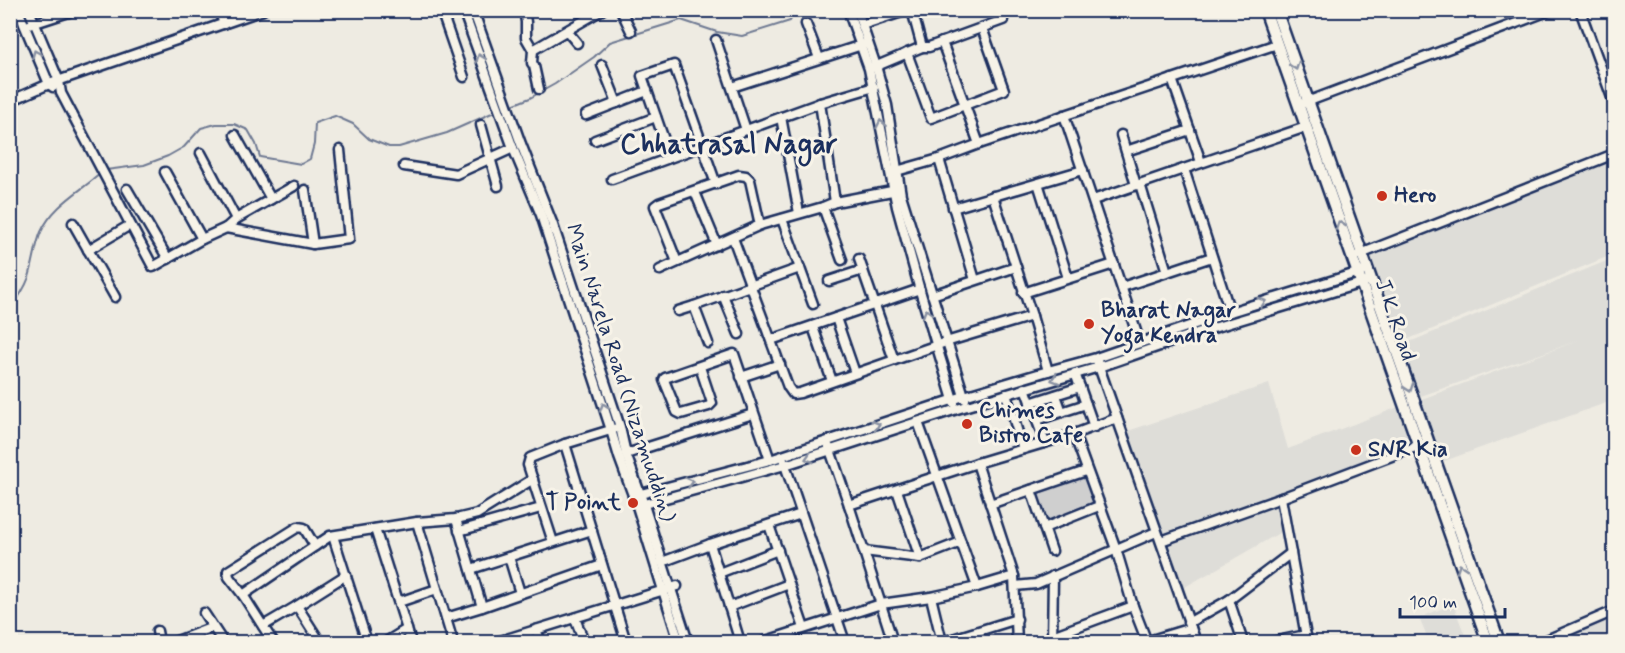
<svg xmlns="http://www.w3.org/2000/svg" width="1625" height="653" font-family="Mynerve,sans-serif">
<rect width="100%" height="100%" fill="#eeebe2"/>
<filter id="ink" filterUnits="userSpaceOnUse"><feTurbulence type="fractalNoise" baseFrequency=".0167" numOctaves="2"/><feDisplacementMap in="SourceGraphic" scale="12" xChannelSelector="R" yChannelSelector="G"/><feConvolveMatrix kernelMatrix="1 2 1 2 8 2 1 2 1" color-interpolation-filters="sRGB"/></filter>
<g filter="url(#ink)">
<g fill="#deddd8">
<path d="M1614 154V254L1394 345 1362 254Z"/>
<path d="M1614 258V400L1436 464 1414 402 1580 340 1418 397 1395 348Z"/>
<path d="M1269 384 1288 449 1404 405 1418 446 1281 498 1286 529 1178 591 1122 433Z"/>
<path d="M1453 604 1466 638 1451 642H1429L1419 618Z"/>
<path d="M1614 610V642H1542Z"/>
</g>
<path fill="#cfcfcf" stroke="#757f96" stroke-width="1.5" d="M1085 474 1096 504 1046 524 1034 491Z"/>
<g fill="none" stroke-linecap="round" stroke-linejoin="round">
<g stroke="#6e7992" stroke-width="2">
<path d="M106 170 144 165 168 156 184 147 201 128 216 124H234L248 130 256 144 260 157 301 164 310 159 314 144 315 123 335 116 353 124 369 139 389 147H399L447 133 492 113 530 98 555 84 594 57 610 42 681 20 717 32 742 36 790 21 795 10"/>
<path d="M10 309C17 300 25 288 29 277 34 262 35 246 41 232 53 205 81 191 101 173"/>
</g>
<defs>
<g id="minor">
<path d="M18 10 49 84 53 87"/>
<path d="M29 10 59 81 61 93 153 267 202 239 226 228 236 219 294 186"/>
<path d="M219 10 224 24"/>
<path d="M441 10 464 77"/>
<path d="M463 10 513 148 541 215 611 430 619 457 637 506 679 642"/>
<path d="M473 10 521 144 553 225 620 427 626 454 644 505 688 642"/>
<path d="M524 10 526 22V38L533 50 532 63 534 66 539 89"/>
<path d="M621 10 631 31"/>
<path d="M848 10 869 69 897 207 921 294 954 403"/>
<path d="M857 10 876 66 887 105 901 195 965 399"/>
<path d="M912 10 922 47"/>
<path d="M1580 10 1614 103"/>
<path d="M806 24 819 58"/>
<path d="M29 25 75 10"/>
<path d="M862 25 908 10"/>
<path d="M567 31 577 43"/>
<path d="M716 40 746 130"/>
<path d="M942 42 979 144"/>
<path d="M533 50 602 10"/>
<path d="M907 53 931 118 1004 90 982 28"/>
<path d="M602 65 617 103"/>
<path d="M872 68 922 47H929L1003 20"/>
<path d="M1172 79 1201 162"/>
<path d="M732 87 865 44"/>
<path d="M10 101 49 84 263 10"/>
<path d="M820 103 835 202"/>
<path d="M1304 103 1551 10"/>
<path d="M586 115 647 91"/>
<path d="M1064 115 1140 343"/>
<path d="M781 117 799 213"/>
<path d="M481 125 498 186"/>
<path d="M235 135 271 199"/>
<path d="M1121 135 1136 185"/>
<path d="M595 140 656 117"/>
<path d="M1126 151 1190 130"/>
<path d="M201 153 236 219"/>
<path d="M670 157 642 76 674 65 716 184"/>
<path d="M939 159 975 280"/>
<path d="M404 166 456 174 513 148"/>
<path d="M1184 169 1230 312"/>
<path d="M165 172 202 239"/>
<path d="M893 172 939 159 979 144 1277 44"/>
<path d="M612 179 820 103 874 87"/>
<path d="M1038 183 1068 278"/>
<path d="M1140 184 1167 272"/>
<path d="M127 189 168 259"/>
<path d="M305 190 313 244"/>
<path d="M695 192 717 245"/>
<path d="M993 196 1032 316 1048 371"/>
<path d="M1093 200 1306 127"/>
<path d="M823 207 842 260"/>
<path d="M953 208 1083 170"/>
<path d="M782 219 813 304"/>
<path d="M73 223 115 297"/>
<path d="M226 228 313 244 349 239 340 150"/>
<path d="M733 238 788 387 793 394 800 393 946 342 1032 316"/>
<path d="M88 250 130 225"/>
<path d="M1358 255 1614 154"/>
<path d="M859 259 894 360"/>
<path d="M677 262 655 206 659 203 739 175 746 176 750 180 760 225"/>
<path d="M660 270 760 225 823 207 835 202 897 190"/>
<path d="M829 281 863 270"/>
<path d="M1122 287 1212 257"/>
<path d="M1023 293 1114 264"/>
<path d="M723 295 739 334"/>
<path d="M932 295 1016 267"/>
<path d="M678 311 694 306"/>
<path d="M836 318 855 373"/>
<path d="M813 327 832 381"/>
<path d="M771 340 920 289"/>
<path d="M708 343 694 306 800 268"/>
<path d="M1097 361 1196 642"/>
<path d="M700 367 712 403 709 406 681 414 677 412 664 380 665 378 734 354 770 460"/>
<path d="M1075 373 1094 427"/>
<path d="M741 377 780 364"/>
<path d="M1025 388 1045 443"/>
<path d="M1006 394 1023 449"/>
<path d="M1056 395 1062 412"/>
<path d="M1030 403 1080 387"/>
<path d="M1037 420 1086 404"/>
<path d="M918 422 977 587"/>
<path d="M1074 434 1116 549 1133 606 1147 642"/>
<path d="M565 444 626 642"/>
<path d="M829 447 849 505 893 642"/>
<path d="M626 454 753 414"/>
<path d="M784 462 845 642"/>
<path d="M977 463 1014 576 1017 642"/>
<path d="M897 490 920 558"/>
<path d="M1031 490 1052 551"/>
<path d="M633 496 770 460 964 396 1048 371 1096 358 1230 312 1363 271"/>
<path d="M1281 498 1307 642"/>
<path d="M990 504 1086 471"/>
<path d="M849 505 977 463 1074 434 1117 418"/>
<path d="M637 506 785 465 957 409 1099 367 1200 332 1365 282"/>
<path d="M456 519 482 607"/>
<path d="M417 522 453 642"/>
<path d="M769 525 804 628"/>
<path d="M1044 528 1099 506"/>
<path d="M375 529 411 642"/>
<path d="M459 531 541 508"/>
<path d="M333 536 367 642"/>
<path d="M1161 541 1281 498 1418 446"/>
<path d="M553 542 528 465 530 458 565 444 617 428"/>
<path d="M710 544 740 642"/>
<path d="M864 551 920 558 961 542"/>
<path d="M509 557 520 593"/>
<path d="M662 562 710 544 801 514"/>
<path d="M471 569 592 530"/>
<path d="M719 573 778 550"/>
<path d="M1015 586 1036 584 1156 532"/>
<path d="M243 595 330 536 417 522 456 519 477 514 533 479"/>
<path d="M931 597 942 642"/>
<path d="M1229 600 1243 642"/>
<path d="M399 602 437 589"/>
<path d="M297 606 320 642"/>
<path d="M729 607 789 584"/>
<path d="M204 613 223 642"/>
<path d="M446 618 482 607 602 565"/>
<path d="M575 618 584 642"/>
<path d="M1188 623 1229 600 1291 553"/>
<path d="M263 626 297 606 346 575"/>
<path d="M536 630 541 642"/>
<path d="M157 631 159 642"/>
<path d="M1052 636 1133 606"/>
<path d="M174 642 213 627"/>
<path d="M273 642 243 595 229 577 228 571 298 527 304 528 315 546"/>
<path d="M386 642 407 629"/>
<path d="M497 642 677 586"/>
<path d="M763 642 881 604 931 597 977 587 1014 576"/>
<path d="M943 642 1017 619"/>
<path d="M1052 642 1053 576"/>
<path d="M1145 642 1191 628"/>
<path d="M1272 642 1306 635"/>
<path d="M1542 642 1614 611"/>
</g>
<g id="major">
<path d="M1265 10 1488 642"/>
<path d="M1276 10 1499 642"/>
</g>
</defs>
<use href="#minor" stroke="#1b2f5e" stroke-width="13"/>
<use href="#major" stroke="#1b2f5e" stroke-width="15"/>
<use href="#minor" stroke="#f7f3e8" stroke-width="8"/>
<use href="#major" stroke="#f7f3e8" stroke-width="10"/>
</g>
<defs><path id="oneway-chevron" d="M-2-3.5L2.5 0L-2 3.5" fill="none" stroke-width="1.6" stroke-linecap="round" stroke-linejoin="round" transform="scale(1.5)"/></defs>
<g stroke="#8991a3">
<use href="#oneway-chevron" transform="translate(36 54) rotate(-113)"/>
<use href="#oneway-chevron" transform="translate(480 58) rotate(-110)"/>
<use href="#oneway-chevron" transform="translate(1295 66) rotate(71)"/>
<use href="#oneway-chevron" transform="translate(881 124) rotate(-101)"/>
<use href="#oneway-chevron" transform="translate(1340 225) rotate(-109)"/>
<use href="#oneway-chevron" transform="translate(1262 302) rotate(-17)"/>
<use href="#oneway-chevron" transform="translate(927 313) rotate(-107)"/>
<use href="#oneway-chevron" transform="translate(1055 379) rotate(163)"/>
<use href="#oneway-chevron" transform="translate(1409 388) rotate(71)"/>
<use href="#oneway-chevron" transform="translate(604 407) rotate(-108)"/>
<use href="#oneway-chevron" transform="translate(876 425) rotate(-18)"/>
<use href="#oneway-chevron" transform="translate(809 458) rotate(163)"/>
<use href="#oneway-chevron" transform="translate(690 482) rotate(-15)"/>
<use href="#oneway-chevron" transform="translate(1461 568) rotate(-109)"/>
</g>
</g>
<g fill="#c8321e" stroke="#f7f3e8" stroke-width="2">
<circle cx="1382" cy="196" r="6"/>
<circle cx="1089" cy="324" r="6"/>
<circle cx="967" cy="424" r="6"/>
<circle cx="1356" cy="450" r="6"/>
<circle cx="633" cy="503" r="6"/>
</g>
<g text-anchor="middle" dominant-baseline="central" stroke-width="6" stroke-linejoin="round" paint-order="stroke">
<g font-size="22" font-weight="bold" fill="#1b2f5e" stroke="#f7f3e8" text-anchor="start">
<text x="1394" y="196">Hero</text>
<text x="1101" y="311">Bharat Nagar<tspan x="1101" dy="25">Yoga Kendra</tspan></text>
<text x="979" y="411">Chimes<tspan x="979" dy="25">Bistro Cafe</tspan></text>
<text x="1368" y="450">SNR Kia</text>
<text x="621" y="503" text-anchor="end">T Point</text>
</g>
<g font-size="22" fill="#1b2f5e" stroke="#f7f3e8">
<text transform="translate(1395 320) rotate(71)">J K Road</text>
<text transform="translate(620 373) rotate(72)">Main Narela Road (Nizamuddin)</text>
</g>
<g font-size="28" font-weight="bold" fill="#1b2f5e" stroke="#f7f3e8">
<text x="729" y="145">Chhatrasal Nagar</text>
</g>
</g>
<rect width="1625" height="653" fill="none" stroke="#f7f3e8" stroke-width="36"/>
<rect x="18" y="18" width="1589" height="617" fill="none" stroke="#1b2f5e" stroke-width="2" filter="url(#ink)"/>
<path d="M1400 608v9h105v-9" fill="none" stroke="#1b2f5e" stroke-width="3"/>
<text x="1409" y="608" font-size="18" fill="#1b2f5e" stroke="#f7f3e8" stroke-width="4.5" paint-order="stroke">100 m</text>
</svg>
